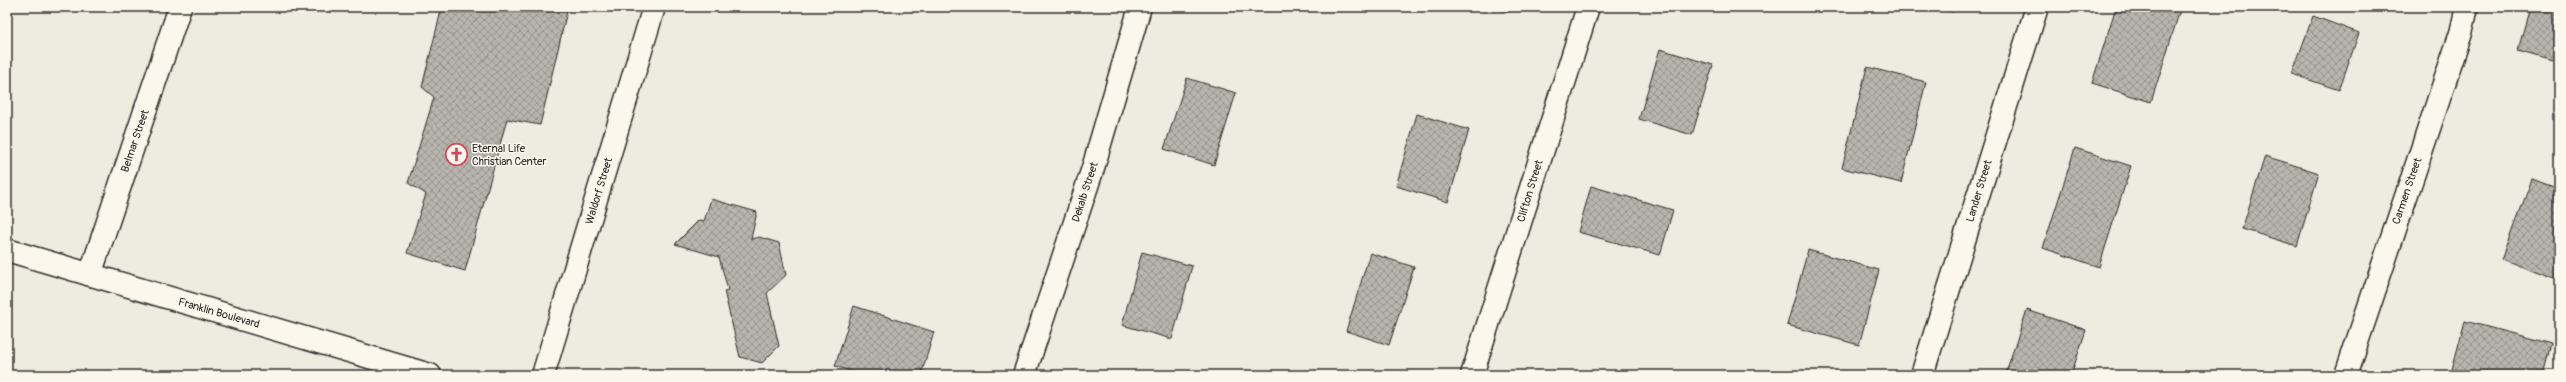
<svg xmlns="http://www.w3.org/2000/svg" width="2566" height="382" font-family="Pangolin,sans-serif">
<defs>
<pattern id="building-cross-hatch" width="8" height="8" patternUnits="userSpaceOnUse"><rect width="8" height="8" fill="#b8b5ae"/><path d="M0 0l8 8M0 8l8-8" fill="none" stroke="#96938e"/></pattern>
</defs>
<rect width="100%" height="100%" fill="#eeebe0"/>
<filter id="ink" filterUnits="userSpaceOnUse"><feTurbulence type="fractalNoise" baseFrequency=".025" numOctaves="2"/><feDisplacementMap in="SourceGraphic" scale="8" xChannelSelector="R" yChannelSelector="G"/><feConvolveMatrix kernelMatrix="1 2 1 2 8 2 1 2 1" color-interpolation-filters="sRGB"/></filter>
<g filter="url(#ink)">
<g fill="url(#building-cross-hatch)" stroke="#2b2b2b">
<path d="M442 7H568L540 125 507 119 465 271 407 253 426 194 408 183 434 97 422 87Z"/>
<path d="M1491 7H1511L1509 12Z"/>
<path d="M1936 7H1954L1953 12Z"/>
<path d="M2116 7H2181L2151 102 2092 83Z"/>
<path d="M2530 7H2559V62L2518 50Z"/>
<path d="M2313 16 2359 33 2339 90 2292 74Z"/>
<path d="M1660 49 1713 65 1692 135 1639 119Z"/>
<path d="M1867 67 1926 82 1901 183 1842 168Z"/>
<path d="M1187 78 1236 93 1214 165 1164 149Z"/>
<path d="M1417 114 1469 130 1448 202 1396 186Z"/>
<path d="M2075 148 2131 166 2099 267 2043 248Z"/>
<path d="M2265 156 2319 173 2297 246 2242 229Z"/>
<path d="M2532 179 2559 189V281L2502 259Z"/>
<path d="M1591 186 1673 210 1660 255 1578 232Z"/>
<path d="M711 199 757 212 751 239 759 237 779 243 786 275 767 293 779 346 762 363 740 357 724 291 728 290 719 257 675 244 699 220 704 221Z"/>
<path d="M1808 250 1879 270 1859 345 1787 325Z"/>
<path d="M1142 252 1192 266 1172 339 1122 325Z"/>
<path d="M1370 253 1414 267 1389 345 1346 331Z"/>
<path d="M854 306 934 332 921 375H863L835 366Z"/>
<path d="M2027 310 2086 330 2071 375H2005Z"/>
<path d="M2465 321 2551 344 2543 375H2460L2451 373Z"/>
</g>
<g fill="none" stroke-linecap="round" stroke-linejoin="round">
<defs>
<g id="minor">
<path d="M90 275 180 7"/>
<path d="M543 375 654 7"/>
<path d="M1024 375 1093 168 1140 7"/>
<path d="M1472 375 1588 7"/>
<path d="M1922 375 2037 7"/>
<path d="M2346 375 2461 33 2467 7"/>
</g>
<path id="tertiary" d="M7 250 430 375"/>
</defs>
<use href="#minor" stroke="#2b2b2b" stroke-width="25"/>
<use href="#tertiary" stroke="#2b2b2b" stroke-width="25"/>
<use href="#minor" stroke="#fbf7ec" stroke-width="22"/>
<use href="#tertiary" stroke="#fbf7ec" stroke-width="22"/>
</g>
</g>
<defs>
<symbol id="church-ring" viewBox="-11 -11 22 22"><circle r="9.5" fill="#fbf7ec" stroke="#d1495b" stroke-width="1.5"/><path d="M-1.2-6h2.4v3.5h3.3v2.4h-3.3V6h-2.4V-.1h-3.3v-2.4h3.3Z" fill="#d1495b"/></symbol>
</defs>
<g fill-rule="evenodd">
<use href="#church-ring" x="444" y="142" width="25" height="25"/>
</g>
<g text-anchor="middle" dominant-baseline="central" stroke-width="3" stroke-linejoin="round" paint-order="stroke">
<g font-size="11" fill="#2b2b2b" stroke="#fbf7ec">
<text transform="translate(135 141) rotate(-71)">Belmar Street</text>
<text transform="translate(599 191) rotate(-73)">Waldorf Street</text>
<text transform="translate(1530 191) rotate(-73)">Clifton Street</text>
<text transform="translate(1979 191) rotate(-73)">Lander Street</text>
<text transform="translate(2407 191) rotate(-71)">Carmen Street</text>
<text transform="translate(1085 192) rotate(-72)">Dekalb Street</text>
<text transform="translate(219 313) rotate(16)">Franklin Boulevard</text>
</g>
<g font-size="11" fill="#2b2b2b" stroke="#fbf7ec" text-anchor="start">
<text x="472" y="148">Eternal Life<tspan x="472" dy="13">Christian Center</tspan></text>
</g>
</g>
<rect width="2566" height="382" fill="none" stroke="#fbf7ec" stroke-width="24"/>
<rect x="12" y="12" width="2542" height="358" fill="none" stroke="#2b2b2b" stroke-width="1.5" filter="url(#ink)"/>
</svg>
